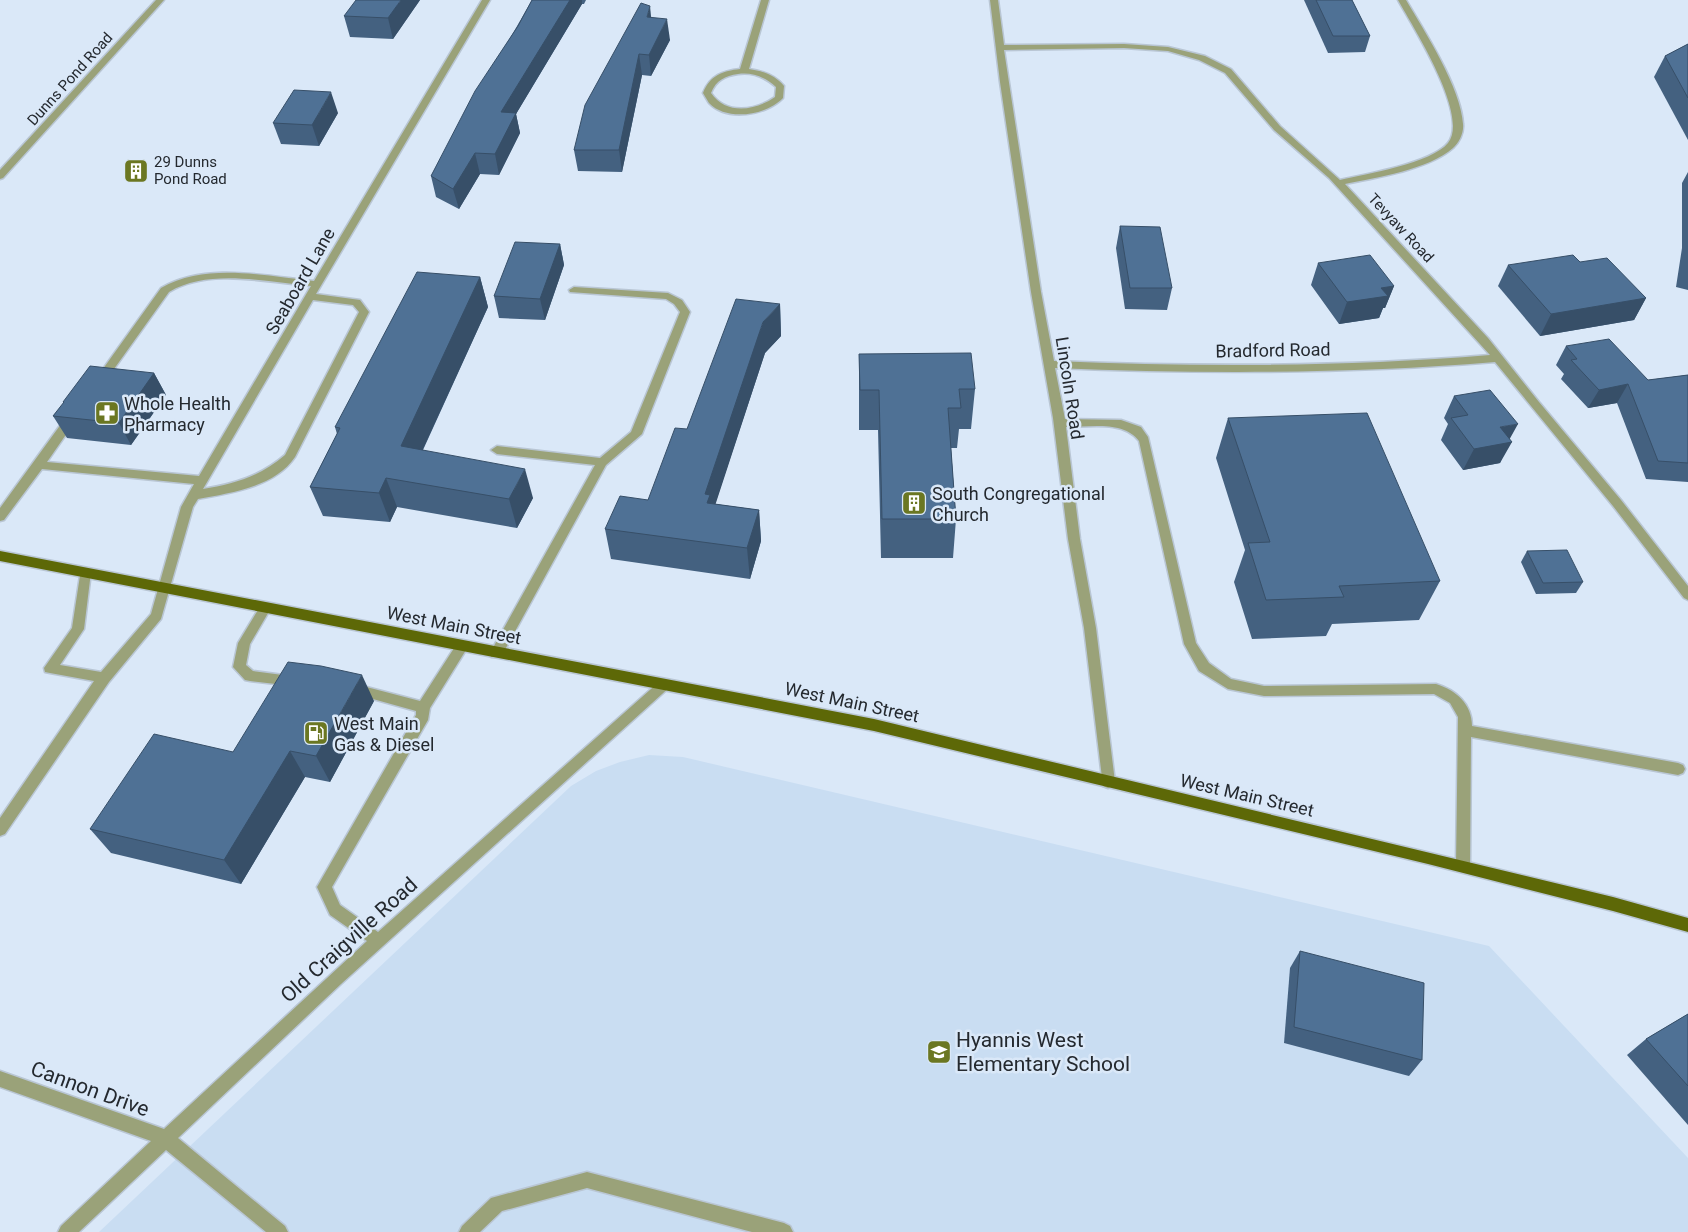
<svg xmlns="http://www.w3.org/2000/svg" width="1688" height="1232" font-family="Roboto,sans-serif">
<rect width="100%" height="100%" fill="#dae8f8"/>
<path fill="#c9ddf2" d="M649 755 683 757 1489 946 1688 1158V1232H99L571 786 596 771 620 762Z"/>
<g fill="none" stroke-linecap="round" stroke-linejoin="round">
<defs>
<g id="minor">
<path d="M156 0H164L3 178 0 179V170Z"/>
<path d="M482 0H490L316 294 360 300 369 312 295 457C275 487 230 493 198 499L193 507 161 619 109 682 5 834 0 836V818L94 681 50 673 45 672 44 668 72 628 81 569H89L91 572 84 629 60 665 101 672 151 614 181 507 194 484 42 469 4 520 0 521V508L64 420 68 419 74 423 47 462 199 476 311 286C266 282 209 268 169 292L104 383H96L95 380 161 288C206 262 265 276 314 281ZM313 300 353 305 359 312 285 455C261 476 234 484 203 489Z"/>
<path d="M761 0H769L749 69C763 71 775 75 784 86L783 98C767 115 727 122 709 103 707 100 705 96 703 93 710 75 723 71 740 69ZM738 74C752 72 765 77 776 87L775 97C755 111 726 115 711 93 716 80 725 76 738 74Z"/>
<path d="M990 0H998L1004 45 1124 44 1168 47 1205 56 1231 69 1280 126 1340 180C1366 174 1432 163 1448 143 1470 116 1413 27 1398 0H1406C1425 32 1461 88 1463 124 1464 133 1459 143 1453 148 1430 169 1375 178 1345 184L1488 338 1539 402 1621 500 1688 586V600L1684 598 1613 506 1495 362C1349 374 1202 374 1055 368L1065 419 1121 420 1141 427 1148 437 1196 643 1209 663 1231 679 1264 686 1436 684C1456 690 1472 704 1472 726L1678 763 1683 765 1685 769 1683 773 1678 775 1471 737 1470 866 1468 871 1463 872 1458 871 1456 866 1458 717 1450 703 1434 694 1264 696 1228 689 1199 671 1184 644 1139 441C1124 420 1088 427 1066 427L1080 539 1096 628 1115 782 1113 786 1108 788 1103 786 1084 628 1068 539 1053 418 1031 292 1000 82ZM1124 48 1168 51 1199 60 1225 73 1274 130 1329 178 1490 355C1345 367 1200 367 1054 361L1041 292 1004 50Z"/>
<path d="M574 287 668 293 682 300 690 312 642 434 606 465 501 657H491L490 653 595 465 497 454 491 450 497 446 600 458 631 432 680 312 674 304 666 299 570 292 569 290Z"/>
<path d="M265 603 269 605 271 608 250 644 246 665 253 671 298 677 299 681 298 685 293 686 250 681 245 680 233 667 238 643 261 605Z"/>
<path d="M462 641 466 642 468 646 466 650 430 708 428 720 332 887 340 905 378 932 660 681 665 680 670 681 672 685 341 984 178 1138 285 1226 288 1232H266L166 1150 79 1232H58L61 1226 151 1141 0 1087V1071L164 1129 367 941 330 915 317 887 416 715V711L355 694 350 693 348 689 350 685 355 684 420 701 458 642Z"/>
<path d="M587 1172 784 1223 790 1226 793 1232H752L587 1188 502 1211 480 1232H459L462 1226 491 1198Z"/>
</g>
<path id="major" d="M0 551 874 719 1613 897 1688 918V932L1613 911 1428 864 874 731 0 561Z"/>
</defs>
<use href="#minor" stroke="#b9c6d4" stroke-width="3"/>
<use href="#major" stroke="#b9c6d4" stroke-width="3"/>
<use href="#minor" fill="#9aa279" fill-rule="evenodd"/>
<use href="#major" fill="#5d6807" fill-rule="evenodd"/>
</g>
<g fill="#446180">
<path d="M420 0 393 39 350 37 344 16Z"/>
<path d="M532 0H586L584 4H582L516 114 520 133 499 175 480 174 459 209 436 197 431 176Z"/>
<path d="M1304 0H1352L1370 36 1365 52 1328 53Z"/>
<path d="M651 17 670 40 651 76 642 75 622 172 578 171 574 150Z"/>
<path d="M1688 44V140L1654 77 1665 56Z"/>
<path d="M338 113 319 146 281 144 273 123Z"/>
<path d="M1688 172V290L1676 287 1682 248V183Z"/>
<path d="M1120 226 1172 288 1167 310 1125 309 1116 248Z"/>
<path d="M560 244 564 265 545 320 499 318 494 296Z"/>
<path d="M1580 262 1646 298 1634 320 1540 336 1498 286 1508 265Z"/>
<path d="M1318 263 1394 286 1385 308H1383L1379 318 1339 324 1311 285Z"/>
<path d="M480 277 488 307 423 450 533 498 517 528 397 507 390 522 323 516 310 487 337 434 335 427Z"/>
<path d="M780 304 781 336 765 353 715 504 759 510 761 541 750 579 611 559 605 529 648 500 687 429Z"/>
<path d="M1566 346 1648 380 1688 375V482L1646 479 1617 403 1588 408 1561 379 1564 374 1556 365Z"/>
<path d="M859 354 975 389 971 429H959L957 448H951L956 519 953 558H881L878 430H859Z"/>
<path d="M154 373 166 395 131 445 67 438 53 416 64 403 63 402Z"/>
<path d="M1454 396 1510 439 1500 463 1463 470 1441 440 1448 424 1444 418Z"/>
<path d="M1228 418 1440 581 1419 620 1332 624 1326 636 1252 639 1234 582 1245 550 1216 458Z"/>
<path d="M1527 551 1583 582 1576 593 1536 594 1521 562Z"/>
<path d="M374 701 330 782 305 777 241 884 111 853 90 829 233 752Z"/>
<path d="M1300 951 1422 1060 1409 1076 1284 1043 1290 968Z"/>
<path d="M1688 1014V1125L1627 1055 1646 1039Z"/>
</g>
<g fill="#374f68">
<path d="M401 0H420L393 39 388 18Z"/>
<path d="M570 0H582V4L516 114 520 133 499 175 495 154 501 112Z"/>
<path d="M650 6 652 26 647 17Z"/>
<path d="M667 19 670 40 651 76 649 55Z"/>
<path d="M639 54 642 75 622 172 619 150Z"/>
<path d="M331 92 338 113 319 146 312 125Z"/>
<path d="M475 153 480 174 459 209 453 189Z"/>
<path d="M560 244 564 265 545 320 540 299Z"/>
<path d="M480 277 488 307 411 475 401 446Z"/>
<path d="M1394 286 1385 308H1383L1379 318 1339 324 1347 302 1381 288Z"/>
<path d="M1646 298 1634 320 1540 336 1551 314Z"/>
<path d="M780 304 781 336 765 353 712 515 705 494 763 322Z"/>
<path d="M154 373 166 395 131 445 119 423Z"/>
<path d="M1628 384 1617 403 1588 408 1599 390Z"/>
<path d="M1518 424 1508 442H1512L1500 463 1463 470 1474 449 1500 427Z"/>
<path d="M525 469 533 498 517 528 509 499Z"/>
<path d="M386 478 397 507 390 522 379 493Z"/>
<path d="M759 510 761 541 750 579 747 548Z"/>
<path d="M362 675 374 701 330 782 316 756Z"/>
<path d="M290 751 305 777 241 884 224 860Z"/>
</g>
<g fill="#4f7195" stroke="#374f68">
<path d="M356 0H401L388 18 344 16Z"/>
<path d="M532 0H570L501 112 516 113 495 154 475 153 453 189 431 176 475 91 518 26Z"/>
<path d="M1316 0H1352L1370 36H1333Z"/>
<path d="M641 3 650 6 647 17 667 19 649 55 639 54 619 150H574L585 105Z"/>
<path d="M1688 44V98L1665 56Z"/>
<path d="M294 90 331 92 312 125 273 123Z"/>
<path d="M1120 226 1160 227 1172 288H1130Z"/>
<path d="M515 242 560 244 540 299 494 296Z"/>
<path d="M1370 255 1394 286 1381 288 1388 296 1347 302 1318 263Z"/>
<path d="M1573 255 1580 262 1607 258 1646 298 1551 314 1508 265Z"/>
<path d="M417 272 480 277 401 446 525 469 509 499 386 478 379 493 310 487 340 428 335 427Z"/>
<path d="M736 299 780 304 763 322 705 494 710 495 707 503 759 510 747 548 605 529 620 496 648 500 675 428 687 429Z"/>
<path d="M1609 339 1648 380 1688 375V463L1658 461 1628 384 1599 390 1571 360 1577 359 1566 346Z"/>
<path d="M971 353 975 389H959L961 408H948L956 519H882L879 390H860L859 354Z"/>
<path d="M90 366 154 373 119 423 53 416 64 402H63Z"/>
<path d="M1490 390 1518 424 1500 427 1512 442 1474 449 1451 418 1468 415 1454 396Z"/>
<path d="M1367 413 1440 581 1339 586 1344 597 1266 600 1248 543 1270 542 1228 418Z"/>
<path d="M1567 550 1583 582 1543 583 1527 551Z"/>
<path d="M288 662 321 666 362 675 316 756 290 751 224 860 90 829 154 734 233 752Z"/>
<path d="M1300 951 1424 983 1422 1060 1294 1027Z"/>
<path d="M1688 1014V1086L1646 1039Z"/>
</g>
<defs>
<symbol id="building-square" viewBox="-11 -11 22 22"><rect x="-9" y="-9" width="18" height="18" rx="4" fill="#6b7722" stroke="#dae8f8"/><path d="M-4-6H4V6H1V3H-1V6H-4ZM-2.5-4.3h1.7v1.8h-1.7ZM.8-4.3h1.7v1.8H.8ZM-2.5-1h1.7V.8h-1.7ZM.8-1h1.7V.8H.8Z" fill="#fff"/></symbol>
<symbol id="pharmacy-square" viewBox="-11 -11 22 22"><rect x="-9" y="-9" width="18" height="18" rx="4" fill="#6b7722" stroke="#dae8f8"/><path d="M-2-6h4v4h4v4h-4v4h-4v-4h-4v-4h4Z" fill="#fff"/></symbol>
<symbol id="fuel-square" viewBox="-11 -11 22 22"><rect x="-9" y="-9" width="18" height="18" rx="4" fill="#6b7722" stroke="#dae8f8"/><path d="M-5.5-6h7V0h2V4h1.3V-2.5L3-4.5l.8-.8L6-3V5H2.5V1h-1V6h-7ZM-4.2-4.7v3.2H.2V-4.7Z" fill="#fff"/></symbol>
<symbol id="school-square" viewBox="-11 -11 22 22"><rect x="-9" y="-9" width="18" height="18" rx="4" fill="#6b7722" stroke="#dae8f8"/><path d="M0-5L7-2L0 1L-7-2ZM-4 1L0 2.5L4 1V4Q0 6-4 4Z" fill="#fff"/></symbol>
</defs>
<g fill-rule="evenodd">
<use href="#building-square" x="122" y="157" width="28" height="28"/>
<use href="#pharmacy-square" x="93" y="399" width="28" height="28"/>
<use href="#building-square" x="900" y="489" width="28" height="28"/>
<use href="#fuel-square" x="302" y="719" width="28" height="28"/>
<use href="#school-square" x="925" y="1038" width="28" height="28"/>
</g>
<g text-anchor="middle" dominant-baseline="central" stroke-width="5" stroke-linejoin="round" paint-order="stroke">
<g font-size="15" fill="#24292f" stroke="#dae8f8">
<text transform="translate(70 79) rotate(-48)">Dunns Pond Road</text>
<text transform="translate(1401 228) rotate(47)">Tevyaw Road</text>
</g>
<g font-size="15" fill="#24292f" stroke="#dae8f8" text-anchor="start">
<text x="154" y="162">29 Dunns<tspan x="154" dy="17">Pond Road</tspan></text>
</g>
<g font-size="18" fill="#24292f" stroke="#dae8f8">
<text transform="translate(300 281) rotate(-60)">Seaboard Lane</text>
<text transform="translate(1273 350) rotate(-1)">Bradford Road</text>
<text transform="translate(1070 388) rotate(81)">Lincoln Road</text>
<text transform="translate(454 625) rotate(11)">West Main Street</text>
<text transform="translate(852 702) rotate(12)">West Main Street</text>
<text transform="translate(1247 795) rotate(13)">West Main Street</text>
</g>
<g font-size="18" fill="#24292f" stroke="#dae8f8" text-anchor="start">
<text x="124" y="403">Whole Health<tspan x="124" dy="21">Pharmacy</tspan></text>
<text x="932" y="493">South Congregational<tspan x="932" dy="21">Church</tspan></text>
<text x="334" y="723">West Main<tspan x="334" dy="21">Gas &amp; Diesel</tspan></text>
</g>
<g font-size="21" fill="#24292f" stroke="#dae8f8">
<text transform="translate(349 940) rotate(-42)">Old Craigville Road</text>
<text transform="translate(90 1089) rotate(20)">Cannon Drive</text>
</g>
<g font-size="21" fill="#24292f" stroke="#dae8f8" text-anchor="start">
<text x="956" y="1040">Hyannis West<tspan x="956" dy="24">Elementary School</tspan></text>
</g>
</g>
</svg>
